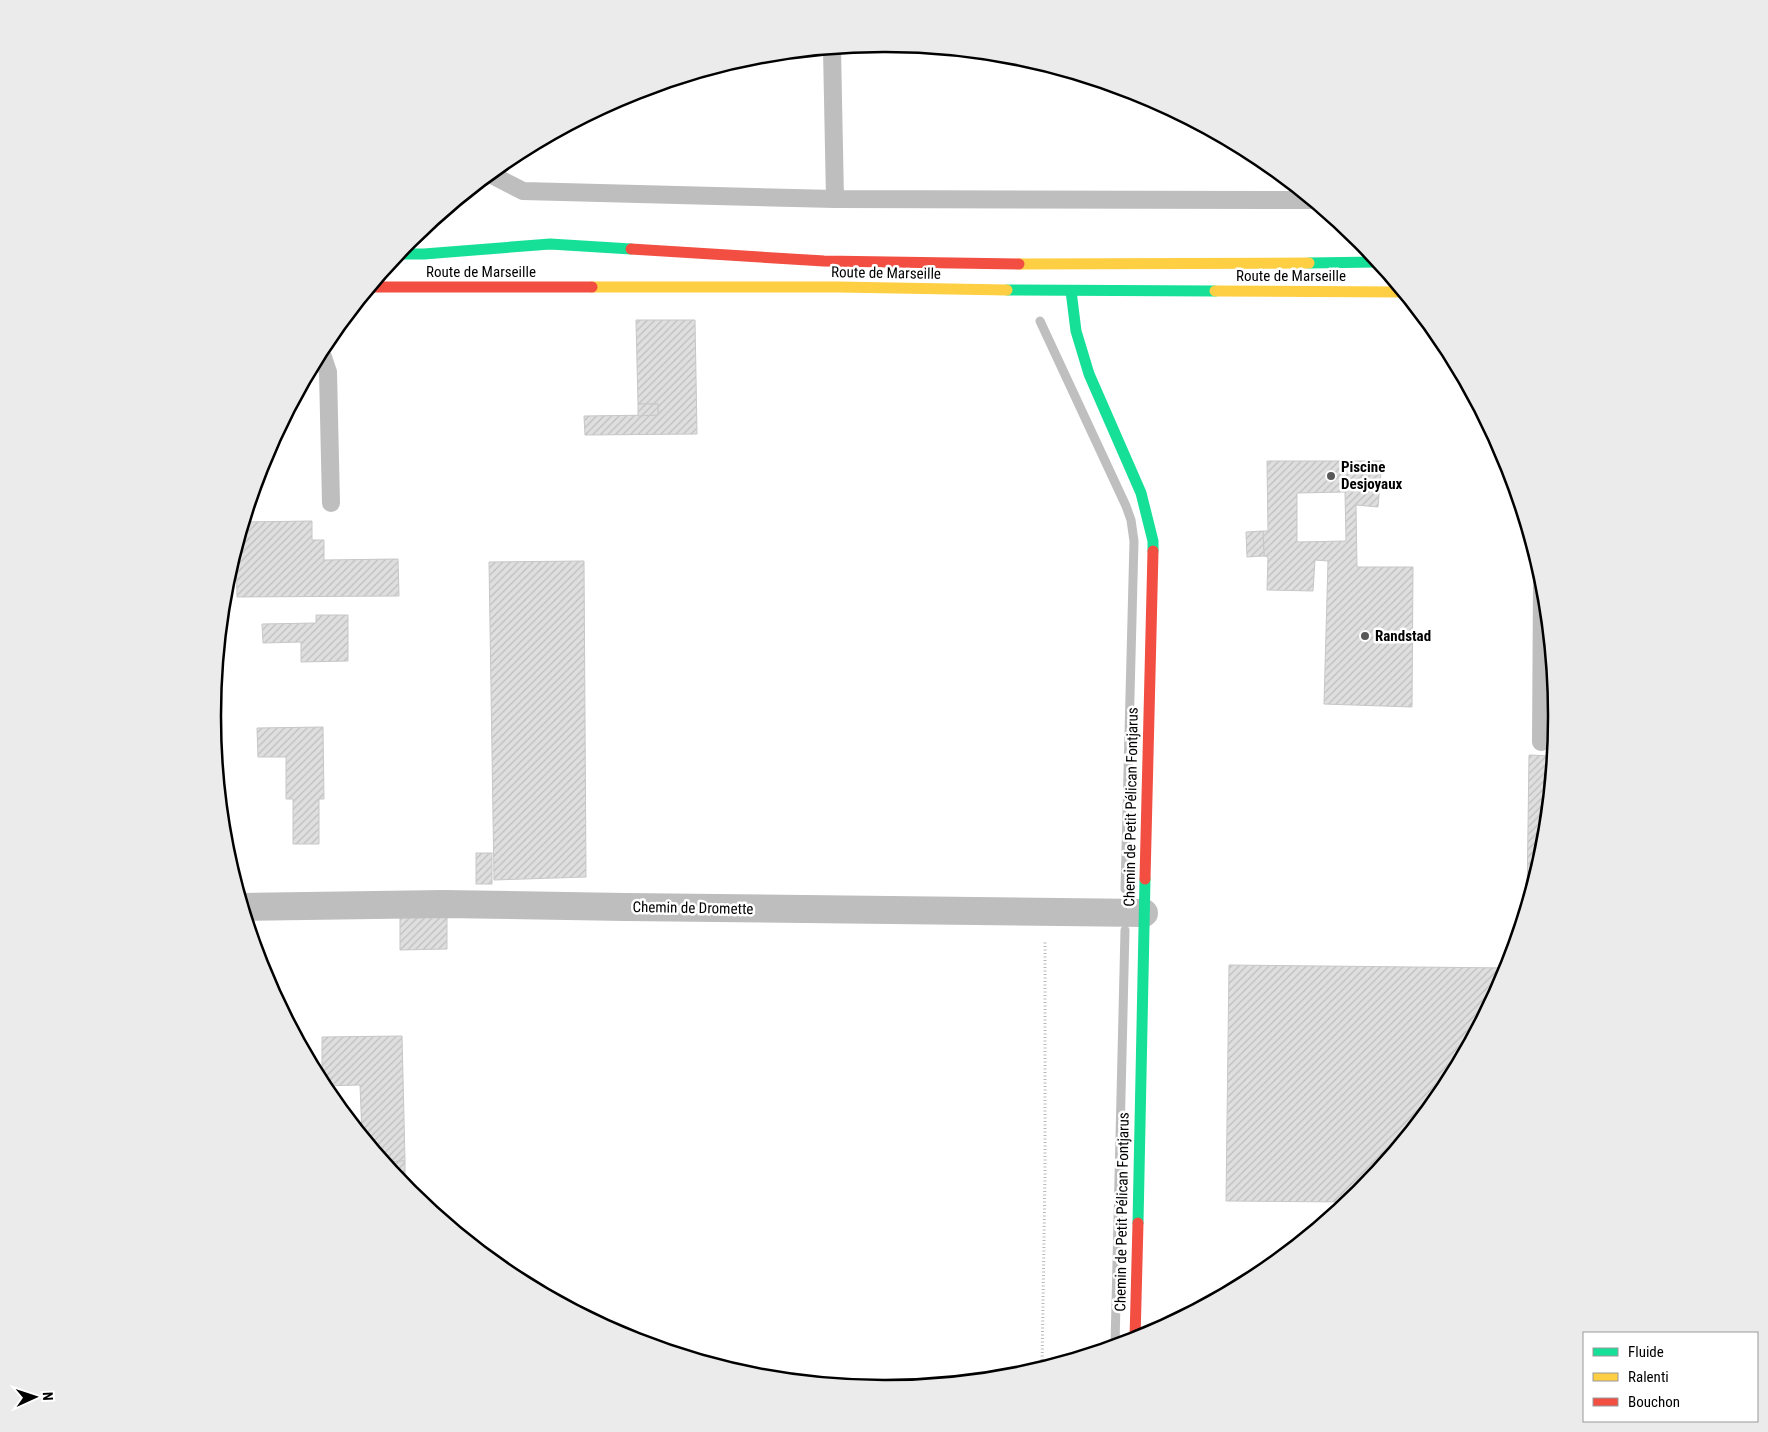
<svg xmlns="http://www.w3.org/2000/svg" width="1768" height="1432" font-family="'Roboto Condensed',sans-serif">
<defs>
<pattern id="building-hatch" width="6" height="6" patternUnits="userSpaceOnUse" patternTransform="scale(1.25)"><rect width="6" height="6" fill="#dfdfdf"/><path d="M-1 1l2-2M0 6l6-6M5 7l2-2" fill="none" stroke="#bebebe"/></pattern>
</defs>
<rect width="100%" height="100%" fill="#fff"/>
<g fill="none" stroke-linecap="round" stroke-linejoin="round">
<g stroke="#bfbfbf" stroke-width="9">
<path d="M1040 321 1126 506 1131 520 1134 541 1125 889"/>
<path d="M1115 1345 1125 930"/>
</g>
</g>
<g fill="url(#building-hatch)" stroke="#c7c7c7" fill-rule="evenodd">
<path d="M636 320H695L697 434 585 435 584 416 658 415V404H638Z"/>
<path d="M638 404H658V415L638 416Z"/>
<path d="M1267 461H1382L1378 507 1356 505 1357 567H1413L1412 707 1324 704 1328 561 1315 560 1313 591 1267 590 1268 557 1264 556 1263 531H1268ZM1345 492 1346 541 1297 542V493Z"/>
<path d="M312 521V540H324V560L398 559 399 596 237 597 236 548 238 542H243L244 522Z"/>
<path d="M1263 531 1264 556 1247 557 1246 532Z"/>
<path d="M584 561 586 877 494 880 489 562Z"/>
<path d="M316 615H348V661L301 662V642L263 643 262 624 316 623Z"/>
<path d="M323 727 324 799H319V844H293V799H286V757H258L257 728Z"/>
<path d="M1529 755 1552 756 1543 847 1527 900Z"/>
<rect x="476" y="853" width="16" height="31"/>
<path d="M400 917H447V949L400 950Z"/>
<path d="M1229 965 1507 968 1443 1090 1359 1192 1346 1202 1226 1201Z"/>
<path d="M402 1036 405 1161 384 1162 362 1134 360 1085 323 1086 322 1084V1037Z"/>
<path d="M405 1161V1187L384 1162Z"/>
</g>
<g fill="none" stroke-linecap="round" stroke-linejoin="round">
<path stroke="#b9b9b9" stroke-width="3" stroke-dasharray="1 2.5" stroke-linecap="butt" d="M1042 1367 1045 1175V941"/>
<g stroke="#bebebe" stroke-width="18">
<path d="M832 49 835 199"/>
<path d="M490 174 523 191 835 199 1310 200"/>
<path d="M319 355 323 357 328 372 331 503"/>
<path d="M1541 742 1542 579"/>
</g>
<path stroke="#bebebe" stroke-width="28" d="M243 907 443 904 625 907 1144 913"/>
<g stroke="#16e098" stroke-width="11">
<path d="M397 254H424L550 244 631 249"/>
<path d="M1309 263 1377 262"/>
<path d="M1007 290 1215 291"/>
<path d="M1071 291 1076 331 1089 374 1141 493 1153 541V551"/>
<path d="M1138 1223 1145 879"/>
</g>
<g stroke="#ffcf43" stroke-width="11">
<path d="M1019 264 1309 263"/>
<path d="M592 287H838L1007 290"/>
<path d="M1215 291 1401 292"/>
</g>
<g stroke="#f24e42" stroke-width="11">
<path d="M631 249 824 261 1019 264"/>
<path d="M371 287H592"/>
<path d="M1145 879 1153 551"/>
<path d="M1135 1339 1138 1223"/>
</g>
</g>
<g fill="#595959" stroke="#fff" stroke-width="2">
<circle cx="1331" cy="476" r="5"/>
<circle cx="1365" cy="636" r="5"/>
</g>
<g text-anchor="middle" dominant-baseline="central" stroke-width="5" stroke-linejoin="round" paint-order="stroke">
<g font-size="15" fill="#000" stroke="#fff">
<text x="481" y="272">Route de Marseille</text>
<text transform="translate(886 273) rotate(1)">Route de Marseille</text>
<text x="1291" y="276">Route de Marseille</text>
<text transform="translate(1131 807) rotate(-89)">Chemin de Petit Pélican Fontjarus</text>
<text transform="translate(693 908) rotate(1)">Chemin de Dromette</text>
<text transform="translate(1122 1212) rotate(-89)">Chemin de Petit Pélican Fontjarus</text>
</g>
<g font-size="15" font-weight="bold" fill="#000" stroke="#fff" text-anchor="start">
<text x="1341" y="467">Piscine<tspan x="1341" dy="17">Desjoyaux</tspan></text>
<text x="1375" y="636">Randstad</text>
</g>
</g>
<path d="M0 0H1768V1432H0ZM884 52H885A663 663 0 0 1 1548 715V717A663 663 0 0 1 885 1380H884A663 663 0 0 1 221 717V715A663 663 0 0 1 884 52Z" fill="#ebebeb" fill-rule="evenodd"/>
<path fill="none" stroke="#000" stroke-width="2.5" d="M884 52H885A663 663 0 0 1 1548 715V717A663 663 0 0 1 885 1380H884A663 663 0 0 1 221 717V715A663 663 0 0 1 884 52Z"/>
<rect x="1583" y="1332" width="175" height="90" fill="#ffffff" stroke="#999999"/>
<rect x="1593" y="1348" width="25" height="8" fill="#16e098" stroke="#999999"/>
<text x="1628" y="1357" font-size="15" fill="#000000">Fluide</text>
<rect x="1593" y="1373" width="25" height="8" fill="#ffcf43" stroke="#999999"/>
<text x="1628" y="1382" font-size="15" fill="#000000">Ralenti</text>
<rect x="1593" y="1398" width="25" height="8" fill="#f24e42" stroke="#999999"/>
<text x="1628" y="1407" font-size="15" fill="#000000">Bouchon</text>
<g transform="translate(35 1397) rotate(87)" stroke="#ffffff" stroke-width="4" paint-order="stroke">
<path d="M0-4L9 19L0 12L-9 19Z" fill="#000000"/>
<text y="-8" font-size="14" font-weight="bold" text-anchor="middle" fill="#000000">N</text>
</g>
</svg>
